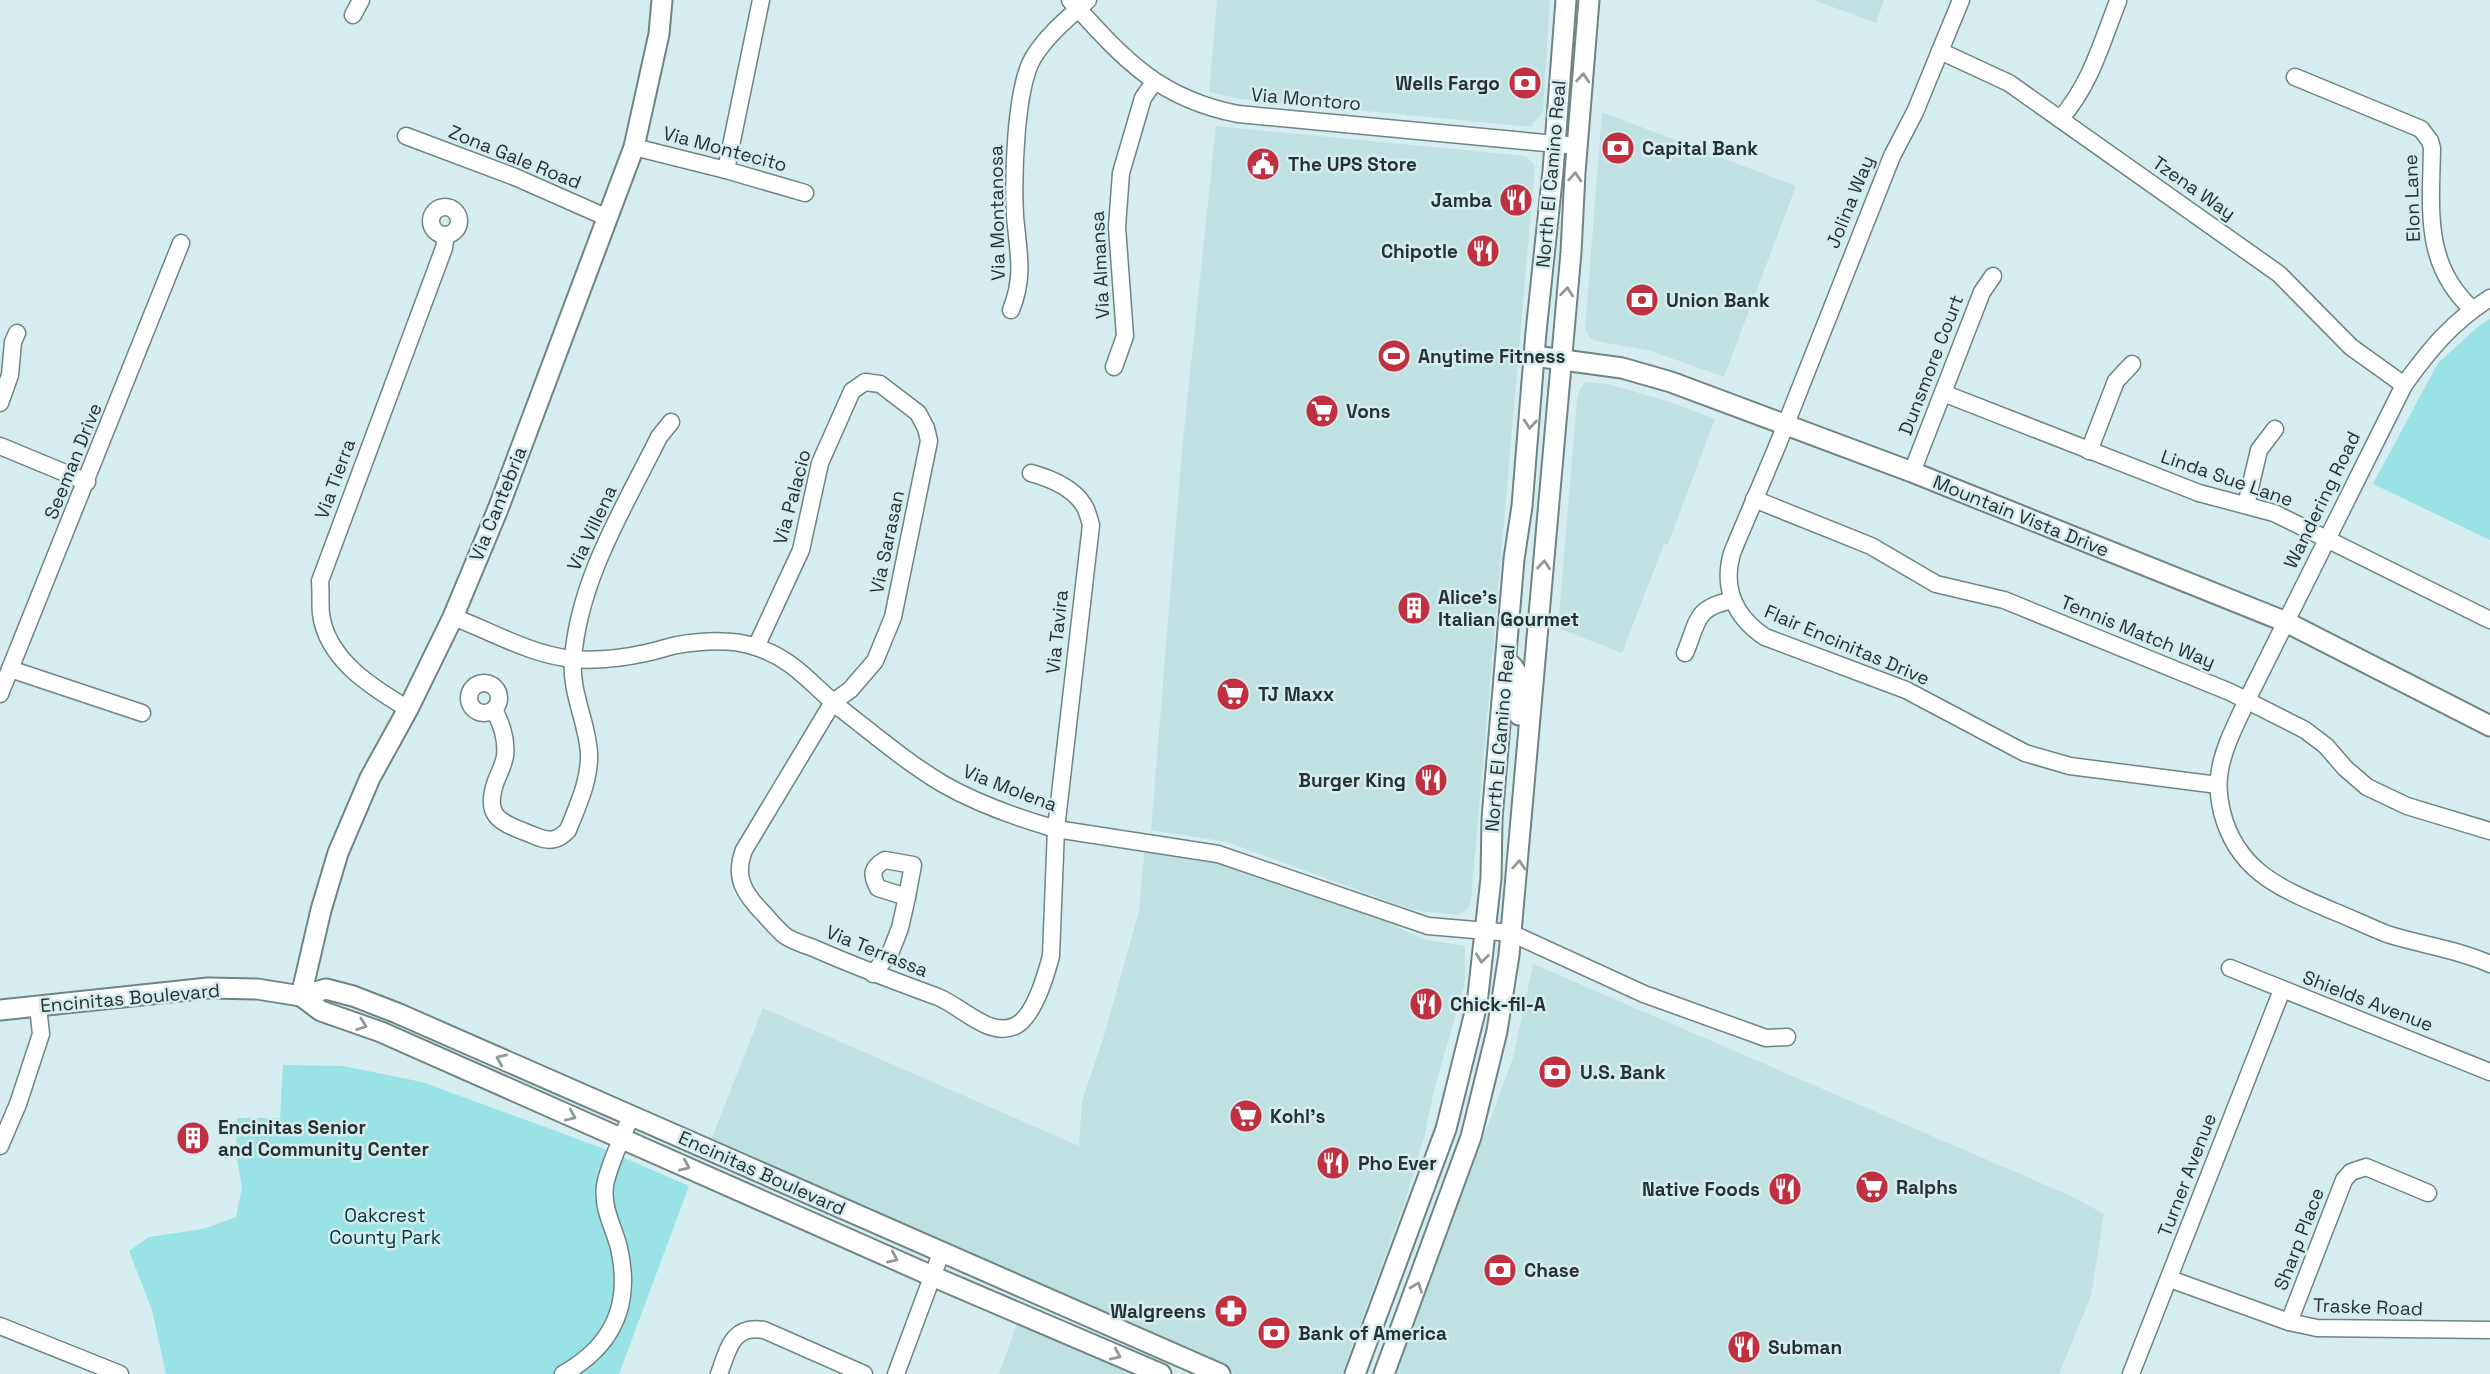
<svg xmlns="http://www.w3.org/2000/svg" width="2490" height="1374" font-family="'Space Grotesk',sans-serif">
<rect width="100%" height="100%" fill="#d5edee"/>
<g fill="#c0e1e2">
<path d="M1217 0H1550L1543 111 1531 127 1241 99 1209 92Z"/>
<path d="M1814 0H1884L1876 23Z"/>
<path d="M1602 112 1796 186 1724 377 1651 351 1596 341 1590 338 1585 330Z"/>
<path d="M1216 126 1526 156 1535 166 1471 901 1468 908 1458 915 1420 911 1396 904 1227 842 1151 830 1182 450Z"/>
<path d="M1586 382 1608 384 1670 402 1715 419 1668 544H1664L1622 653 1558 628 1577 399 1580 389Z"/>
<path d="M1145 846 1231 862 1359 909 1423 939 1465 946V983L1434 1090 1425 1134 1406 1198 1342 1374H1234L709 1145 763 1008 1079 1146 1082 1101 1104 1036 1139 911Z"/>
<path d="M1533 964 2071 1196 2104 1214 2091 1296 2059 1374H1396L1513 1058Z"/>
<path d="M1020 1315 1153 1374H999Z"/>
</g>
<g fill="#99e2e5">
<path d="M2490 319V540L2373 484 2438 363 2480 325Z"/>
<path d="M283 1065 343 1066 422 1082 597 1146 689 1186 619 1374H166L152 1310 129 1251 149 1237 203 1229 236 1217 242 1187 236 1155 237 1118H280Z"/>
</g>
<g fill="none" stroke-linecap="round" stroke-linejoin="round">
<defs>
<g id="minor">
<path d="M1070 0C1123 58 1157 98 1238 114L1578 146"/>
<path d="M1961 0 1915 112 1892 156 1778 444 1732 553C1722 588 1735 617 1765 637L1906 690 2025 753 2070 766 2218 785"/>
<path d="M353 15 361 0"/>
<path d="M1940 51 2009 83 2279 274 2351 347 2404 385"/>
<path d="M2295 77 2421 129 2430 141 2432 148C2431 209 2423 264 2472 309"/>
<path d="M2060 119C2090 86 2102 42 2118 1"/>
<path d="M406 136 515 177 608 218"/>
<path d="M634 147 726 170 805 193"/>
<path d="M726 170 761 0"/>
<circle cx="445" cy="221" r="14"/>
<path d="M2490 298C2452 322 2430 349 2404 385L2247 700C2237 722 2224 746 2220 770 2217 784 2219 799 2222 812 2237 872 2282 889 2333 911 2351 918 2369 927 2387 934 2421 945 2457 949 2490 964"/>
<path d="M1011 310C1025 276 1018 251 1015 216 1013 179 1015 89 1033 58 1047 35 1068 18 1088 0"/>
<path d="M1114 367 1125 336 1117 227 1121 173 1143 98 1154 82"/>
<path d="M1943 393 2199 493 2274 513 2490 620"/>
<path d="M0 403 10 375 13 342 17 333"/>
<path d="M0 446 87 482"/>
<path d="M2089 451 2116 381 2132 364"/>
<path d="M1912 472 1982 292 1993 276"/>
<path d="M1754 499 1871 546 1936 584 2004 600 2230 692 2305 730 2326 746 2345 768 2367 787 2407 806 2490 831"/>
<path d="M2246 505 2259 450 2275 429"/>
<path d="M453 617C493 632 529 654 572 659 595 661 623 658 646 653 657 651 667 647 677 645 701 641 733 639 756 647 796 660 813 687 845 712 877 737 908 763 943 784 978 804 1018 818 1056 829L1218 854 1428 926 1511 933 1644 994 1766 1038 1787 1037"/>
<path d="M756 647 801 550 820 463 852 391 865 382 880 384 918 413 926 428 929 441 893 617 875 661 850 690 833 702 744 850C733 878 745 895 765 915 771 922 777 929 784 935 793 942 807 945 818 950 857 967 897 982 938 997 961 1006 989 1038 1015 1026 1034 1017 1046 975 1051 956L1056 829 1091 525C1089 518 1087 509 1083 504 1072 487 1049 478 1031 473"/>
<path d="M1685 653C1699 620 1694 608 1733 600"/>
<path d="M10 669 142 713"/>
<circle cx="484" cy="698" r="15"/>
<path d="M0 694 181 243"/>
<path d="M408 709C373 688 327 660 321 614 320 604 321 592 320 581L444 248 446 235"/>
<path d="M494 709C501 724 507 738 505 756 504 764 499 773 496 781 482 820 504 823 535 836 549 842 558 841 568 830 578 805 590 780 589 753 587 721 570 692 573 659 579 579 624 508 659 437L671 422"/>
<path d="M885 860 913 865 907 897 878 888C871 875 871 868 885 860Z"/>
<path d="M2230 968 2490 1072"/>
<path d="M873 974 891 951 900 928 907 897"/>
<path d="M0 1146 18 1104 41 1034 38 1007"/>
<path d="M2170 1279 2289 1322 2317 1328 2490 1330"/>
<path d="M2289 1322 2344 1180 2351 1172 2366 1167 2428 1193"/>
<path d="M0 1326 120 1374"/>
<path d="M563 1374C613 1346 632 1305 619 1248 614 1227 602 1209 605 1186 607 1169 624 1133 631 1116"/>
<path d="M719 1374C728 1350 732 1324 764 1330L864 1374"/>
<path d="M896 1374 941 1253"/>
<path d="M2131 1374 2282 990"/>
</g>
<g id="major">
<path d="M1534 356 1622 368 1671 382 1912 472 2286 622 2490 726"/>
<path d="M1506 661C1525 673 1519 695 1519 715"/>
<path d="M301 996 321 910 338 853 370 778 408 709 453 617 498 509 634 147 659 34 662 0"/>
<path d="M301 996 321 1011 381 1032 932 1276 1161 1374"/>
<path d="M0 1010 208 988 257 989 301 996 326 989 353 996 397 1013 1220 1374"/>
<path d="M1355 1374 1446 1129 1477 1004 1491 878 1492 819 1514 559 1522 506 1536 332 1553 171 1566 0"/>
<path d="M1384 1374 1471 1137 1497 1031 1509 955 1571 252 1575 173 1589 0"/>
</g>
</defs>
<use href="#minor" stroke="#6e8485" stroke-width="19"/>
<use href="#major" stroke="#6e8485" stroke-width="23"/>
<use href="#minor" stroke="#fff" stroke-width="16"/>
<use href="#major" stroke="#fff" stroke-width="19"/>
</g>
<defs><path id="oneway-chevron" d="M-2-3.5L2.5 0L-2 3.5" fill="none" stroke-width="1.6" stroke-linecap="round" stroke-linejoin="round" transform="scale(1.75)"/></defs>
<g stroke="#939898">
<use href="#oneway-chevron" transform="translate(1583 78) rotate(-85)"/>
<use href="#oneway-chevron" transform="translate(1575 177) rotate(-86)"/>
<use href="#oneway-chevron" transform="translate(1567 292) rotate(-84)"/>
<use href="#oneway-chevron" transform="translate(1530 424) rotate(95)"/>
<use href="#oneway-chevron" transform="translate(1544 565) rotate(-85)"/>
<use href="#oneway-chevron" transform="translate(1519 865) rotate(-86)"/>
<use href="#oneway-chevron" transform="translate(1482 958) rotate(97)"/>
<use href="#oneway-chevron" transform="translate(362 1025) rotate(20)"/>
<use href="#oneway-chevron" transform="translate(501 1059) rotate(-156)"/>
<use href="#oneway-chevron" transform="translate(571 1116) rotate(24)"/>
<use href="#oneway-chevron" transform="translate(685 1166) rotate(24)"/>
<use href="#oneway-chevron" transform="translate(893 1258) rotate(24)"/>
<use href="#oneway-chevron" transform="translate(1417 1287) rotate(-69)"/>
<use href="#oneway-chevron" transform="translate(1116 1355) rotate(24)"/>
</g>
<defs>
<symbol id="bank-disc" viewBox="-11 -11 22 22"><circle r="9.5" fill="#c03040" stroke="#d5edee"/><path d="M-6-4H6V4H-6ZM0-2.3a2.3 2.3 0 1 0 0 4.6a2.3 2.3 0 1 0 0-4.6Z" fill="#fff"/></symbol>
<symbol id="civic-disc" viewBox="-11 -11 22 22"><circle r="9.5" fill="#c03040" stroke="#d5edee"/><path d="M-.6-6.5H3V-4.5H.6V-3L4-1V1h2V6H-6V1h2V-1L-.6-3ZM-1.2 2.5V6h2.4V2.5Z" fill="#fff"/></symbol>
<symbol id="restaurant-disc" viewBox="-11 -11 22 22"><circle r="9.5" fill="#c03040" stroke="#d5edee"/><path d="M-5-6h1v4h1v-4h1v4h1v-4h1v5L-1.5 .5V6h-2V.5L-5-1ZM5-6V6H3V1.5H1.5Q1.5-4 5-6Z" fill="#fff"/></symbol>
<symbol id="stadium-disc" viewBox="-11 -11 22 22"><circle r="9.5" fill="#c03040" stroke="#d5edee"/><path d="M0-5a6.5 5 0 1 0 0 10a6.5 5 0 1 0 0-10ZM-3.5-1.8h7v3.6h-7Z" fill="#fff"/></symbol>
<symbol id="supermarket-disc" viewBox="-11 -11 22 22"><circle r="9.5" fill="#c03040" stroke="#d5edee"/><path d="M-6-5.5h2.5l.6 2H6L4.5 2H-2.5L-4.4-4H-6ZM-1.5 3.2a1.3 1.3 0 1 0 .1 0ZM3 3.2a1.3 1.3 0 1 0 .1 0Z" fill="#fff"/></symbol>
<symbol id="building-disc" viewBox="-11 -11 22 22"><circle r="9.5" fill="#c03040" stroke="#d5edee"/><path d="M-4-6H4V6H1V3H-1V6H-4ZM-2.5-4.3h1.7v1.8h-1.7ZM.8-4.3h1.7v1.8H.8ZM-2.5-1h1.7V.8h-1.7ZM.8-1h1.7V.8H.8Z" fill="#fff"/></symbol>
<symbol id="pharmacy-disc" viewBox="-11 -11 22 22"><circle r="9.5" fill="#c03040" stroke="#d5edee"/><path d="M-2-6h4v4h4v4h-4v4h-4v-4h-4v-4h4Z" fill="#fff"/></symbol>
</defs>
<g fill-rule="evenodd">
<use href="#bank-disc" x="1506" y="64" width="38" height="38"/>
<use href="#bank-disc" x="1599" y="129" width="38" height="38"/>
<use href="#civic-disc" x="1244" y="145" width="38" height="38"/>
<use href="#restaurant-disc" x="1497" y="181" width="38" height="38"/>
<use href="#restaurant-disc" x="1464" y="232" width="38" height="38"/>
<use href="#bank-disc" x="1623" y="281" width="38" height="38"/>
<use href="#stadium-disc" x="1375" y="337" width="38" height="38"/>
<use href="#supermarket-disc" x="1303" y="392" width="38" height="38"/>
<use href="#building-disc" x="1395" y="589" width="38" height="38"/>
<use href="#supermarket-disc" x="1214" y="675" width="38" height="38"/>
<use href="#restaurant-disc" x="1412" y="761" width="38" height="38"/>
<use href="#restaurant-disc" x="1407" y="985" width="38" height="38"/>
<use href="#bank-disc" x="1536" y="1053" width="38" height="38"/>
<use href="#supermarket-disc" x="1227" y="1097" width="38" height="38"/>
<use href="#building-disc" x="174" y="1119" width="38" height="38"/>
<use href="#restaurant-disc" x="1314" y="1144" width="38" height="38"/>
<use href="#supermarket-disc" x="1853" y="1168" width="38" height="38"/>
<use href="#restaurant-disc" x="1766" y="1170" width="38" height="38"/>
<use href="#bank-disc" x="1481" y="1251" width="38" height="38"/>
<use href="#pharmacy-disc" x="1212" y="1292" width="38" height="38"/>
<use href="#bank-disc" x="1255" y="1314" width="38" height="38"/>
<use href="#restaurant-disc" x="1725" y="1328" width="38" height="38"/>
</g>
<g text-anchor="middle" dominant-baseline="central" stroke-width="5" stroke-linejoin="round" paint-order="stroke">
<g font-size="19" font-weight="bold" fill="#273131" stroke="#d5edee" text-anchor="start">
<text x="1500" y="83" text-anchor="end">Wells Fargo</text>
<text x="1642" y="148">Capital Bank</text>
<text x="1288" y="164">The UPS Store</text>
<text x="1492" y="200" text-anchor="end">Jamba</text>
<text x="1458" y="251" text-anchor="end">Chipotle</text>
<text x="1666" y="300">Union Bank</text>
<text x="1418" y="356">Anytime Fitness</text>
<text x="1346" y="411">Vons</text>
<text x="1438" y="597">Alice's<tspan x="1438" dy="22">Italian Gourmet</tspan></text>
<text x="1258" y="694">TJ Maxx</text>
<text x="1406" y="780" text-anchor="end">Burger King</text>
<text x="1450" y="1004">Chick-fil-A</text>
<text x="1580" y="1072">U.S. Bank</text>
<text x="1270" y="1116">Kohl's</text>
<text x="218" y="1127">Encinitas Senior<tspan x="218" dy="22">and Community Center</tspan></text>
<text x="1358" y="1163">Pho Ever</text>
<text x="1896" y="1187">Ralphs</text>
<text x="1760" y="1189" text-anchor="end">Native Foods</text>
<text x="1524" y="1270">Chase</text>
<text x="1206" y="1311" text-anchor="end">Walgreens</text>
<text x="1298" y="1333">Bank of America</text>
<text x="1768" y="1347">Subman</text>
</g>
<g font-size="19" fill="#273131" stroke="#d5edee">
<text transform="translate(1306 99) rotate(5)">Via Montoro</text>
<text transform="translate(725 149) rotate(15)">Via Montecito</text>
<text transform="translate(515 157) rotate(22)">Zona Gale Road</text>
<text transform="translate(1551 174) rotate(-85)">North El Camino Real</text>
<text transform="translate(2194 188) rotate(35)">Tzena Way</text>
<text transform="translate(2412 198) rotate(-92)">Elon Lane</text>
<text transform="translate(1850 202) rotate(-68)">Jolina Way</text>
<text transform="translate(997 213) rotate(-91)">Via Montanosa</text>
<text transform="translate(1100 265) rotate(-93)">Via Almansa</text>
<text transform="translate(1931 365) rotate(-69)">Dunsmore Court</text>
<text transform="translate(73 461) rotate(-68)">Seeman Drive</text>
<text transform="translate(2227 478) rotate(19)">Linda Sue Lane</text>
<text transform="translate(335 479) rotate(-70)">Via Tierra</text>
<text transform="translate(792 497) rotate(-75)">Via Palacio</text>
<text transform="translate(2322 500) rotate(-64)">Wandering Road</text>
<text transform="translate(498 504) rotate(-68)">Via Cantebria</text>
<text transform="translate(2021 516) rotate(22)">Mountain Vista Drive</text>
<text transform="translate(592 528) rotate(-65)">Via Villena</text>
<text transform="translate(887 542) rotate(-78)">Via Sarasan</text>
<text transform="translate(1057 632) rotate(-84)">Via Tavira</text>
<text transform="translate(2138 632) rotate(22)">Tennis Match Way</text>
<text transform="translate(1847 645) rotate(23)">Flair Encinitas Drive</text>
<text transform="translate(1500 738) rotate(-85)">North El Camino Real</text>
<text transform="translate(1010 788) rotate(21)">Via Molena</text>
<text transform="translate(877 951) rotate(22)">Via Terrassa</text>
<text transform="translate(130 998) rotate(-5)">Encinitas Boulevard</text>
<text transform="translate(2368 1001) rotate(21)">Shields Avenue</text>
<text transform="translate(762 1173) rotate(24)">Encinitas Boulevard</text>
<text transform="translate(2187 1175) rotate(-69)">Turner Avenue</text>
<text transform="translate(2299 1239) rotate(-69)">Sharp Place</text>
<text transform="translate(2368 1307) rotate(2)">Traske Road</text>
</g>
<g font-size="19" fill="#003638" stroke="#d5edee">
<text x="385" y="1215">Oakcrest<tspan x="385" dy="22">County Park</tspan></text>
</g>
</g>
</svg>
